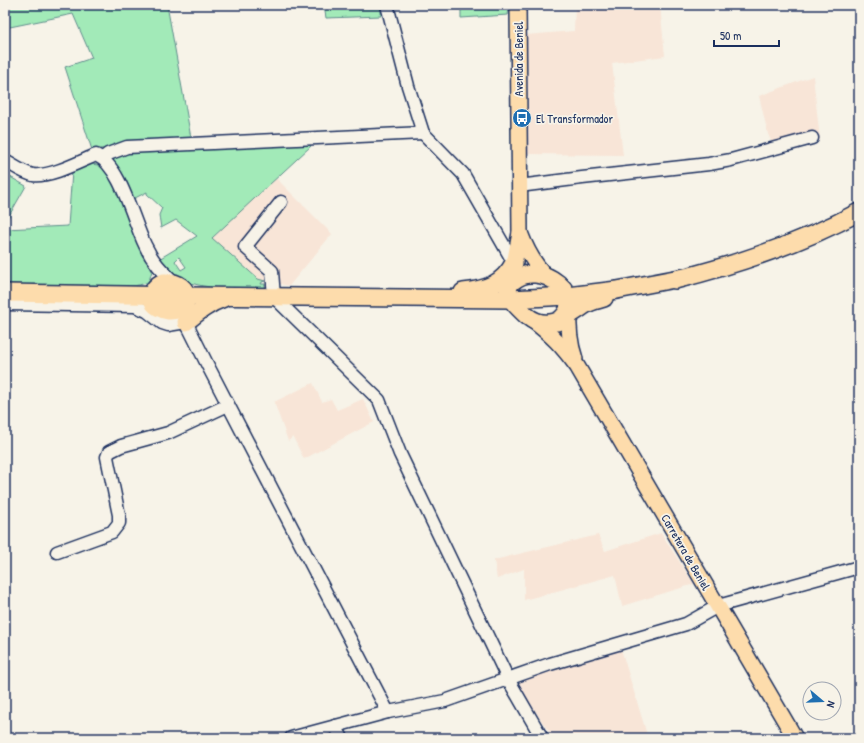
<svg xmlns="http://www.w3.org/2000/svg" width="864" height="743" font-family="'Patrick Hand',sans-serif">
<rect width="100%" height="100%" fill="#f7f3e8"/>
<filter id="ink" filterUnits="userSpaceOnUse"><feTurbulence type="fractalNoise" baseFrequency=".025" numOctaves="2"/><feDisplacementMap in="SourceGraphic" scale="8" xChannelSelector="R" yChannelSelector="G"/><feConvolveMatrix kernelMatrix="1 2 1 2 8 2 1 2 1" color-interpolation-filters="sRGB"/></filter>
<g filter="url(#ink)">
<g fill="#f8e5d7">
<path d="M575 5H660L665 56 612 63 623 155 525 154 526 35 574 31Z"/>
<path d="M813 76 820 140 776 153 768 134 759 96Z"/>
<path d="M276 178 332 234 289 286 258 279 212 238Z"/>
<path d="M313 383 322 402 331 399 337 410 363 399 374 422 304 459 293 437 288 441 274 402Z"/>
<path d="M661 533 694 584 622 606 615 575 524 600V569L497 579 494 560 598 535 605 551Z"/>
<path d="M621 649 648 738H553L516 682Z"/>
</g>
<g fill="#a2eab8" stroke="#5e8c8b" fill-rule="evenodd">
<path d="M5 5H167L191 138 92 150 65 67 92 58 73 14 5 28Z"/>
<path d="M324 5H381V16L326 18Z"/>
<path d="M461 5H509L508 15 461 18Z"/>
<path d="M309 143 311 146 212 238 258 279 265 281 262 282 261 284H265V287L263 289C237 288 196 291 174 275 168 271 164 264 159 259L197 236 176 220 161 228 159 215 162 208 147 194V192L131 200 113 161V158C123 152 144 152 155 151 206 147 258 145 309 143ZM179 257 186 267 181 270 175 261Z"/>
<path d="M91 164 105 166 110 172 152 271 149 281C133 294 32 284 5 284V229L68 226 72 172Z"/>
<path d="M5 174 26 186 5 223Z"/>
</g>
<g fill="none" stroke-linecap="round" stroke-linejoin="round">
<defs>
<g id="minor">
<path d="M387 5 408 86 423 133 463 174 514 263"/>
<path d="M103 158 108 154 127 147 423 133"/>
<path d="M5 161C14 166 23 173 33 175 51 177 79 162 96 155 121 166 133 221 145 245 152 261 163 272 175 283"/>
<path d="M519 186 582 178 709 164 731 160 812 138"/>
<path d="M281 202 245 247 272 271 274 297 379 400 400 454 508 679 542 738"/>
<path d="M5 304 135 306 147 311 162 323 168 325 186 322"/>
<path d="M186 315V322L208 366 388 712 445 701 550 664 686 624 718 606 859 567"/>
<path d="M57 552 112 532 119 523V515L107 457 109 452 121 446 168 433 228 405"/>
<path d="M335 726 342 738"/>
<path d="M291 738 388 712"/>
</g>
<g id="major">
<path d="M520 233C526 249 534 265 547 277"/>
<path d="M512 275 520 233 518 5"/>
<path d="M569 307C568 325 569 342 575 359"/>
<path d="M532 320C552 335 562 346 577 366L795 738"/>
</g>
<g id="highway">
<path d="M675 280C738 264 802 243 859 212"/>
<path d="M164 282C194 281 193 313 168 311 163 310 157 308 154 304 148 295 156 284 164 282Z"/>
<path d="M463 292C486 290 503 284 514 263"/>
<path d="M5 293 186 296 511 299 568 296 617 290 685 277"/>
<path d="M186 322C198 312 209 303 224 298"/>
<path d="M557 322C593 299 539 256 512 282 506 288 508 294 512 300 516 306 522 311 527 316 548 333 567 317 585 305 591 301 598 300 604 298"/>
</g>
</defs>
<use href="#minor" stroke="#1b2f5e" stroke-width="15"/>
<use href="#major" stroke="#1b2f5e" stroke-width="18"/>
<use href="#highway" stroke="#1b2f5e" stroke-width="20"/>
<use href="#minor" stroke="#f7f3e8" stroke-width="12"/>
<use href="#major" stroke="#fddcac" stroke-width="15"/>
<use href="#highway" stroke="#fddcac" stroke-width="17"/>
</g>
</g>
<defs>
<symbol id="bus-disc" viewBox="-11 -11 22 22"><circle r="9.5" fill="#1f6fb2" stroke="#f7f3e8"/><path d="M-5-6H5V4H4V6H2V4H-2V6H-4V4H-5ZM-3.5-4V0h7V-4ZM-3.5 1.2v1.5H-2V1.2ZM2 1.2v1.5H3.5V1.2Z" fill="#fff"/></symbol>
</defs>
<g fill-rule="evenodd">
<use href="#bus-disc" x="511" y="107" width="22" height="22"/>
</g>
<g text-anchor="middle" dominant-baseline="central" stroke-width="3.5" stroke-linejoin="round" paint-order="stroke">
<g font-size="12" fill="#1b2f5e" stroke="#f7f3e8">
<text transform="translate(518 59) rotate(-90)">Avenida de Beniel</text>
<text transform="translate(686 552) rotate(60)">Carretera de Beniel</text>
</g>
<g font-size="12" fill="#1b2f5e" stroke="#f7f3e8" text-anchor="start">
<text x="536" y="118">El Transformador</text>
</g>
</g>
<rect width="864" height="743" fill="none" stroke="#f7f3e8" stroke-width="20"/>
<rect x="10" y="10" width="844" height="723" fill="none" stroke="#1b2f5e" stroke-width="1.5" filter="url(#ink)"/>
<g transform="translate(822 701) rotate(109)"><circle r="19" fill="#f7f3e8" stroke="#9fa5b1"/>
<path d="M0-3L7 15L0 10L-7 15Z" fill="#1f6fb2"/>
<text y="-6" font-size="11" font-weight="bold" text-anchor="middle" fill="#1b2f5e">N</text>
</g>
<path d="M714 40v6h65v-6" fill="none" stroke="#1b2f5e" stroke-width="2"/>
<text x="720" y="40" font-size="12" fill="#1b2f5e" stroke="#f7f3e8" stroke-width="3" paint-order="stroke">50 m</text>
</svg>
